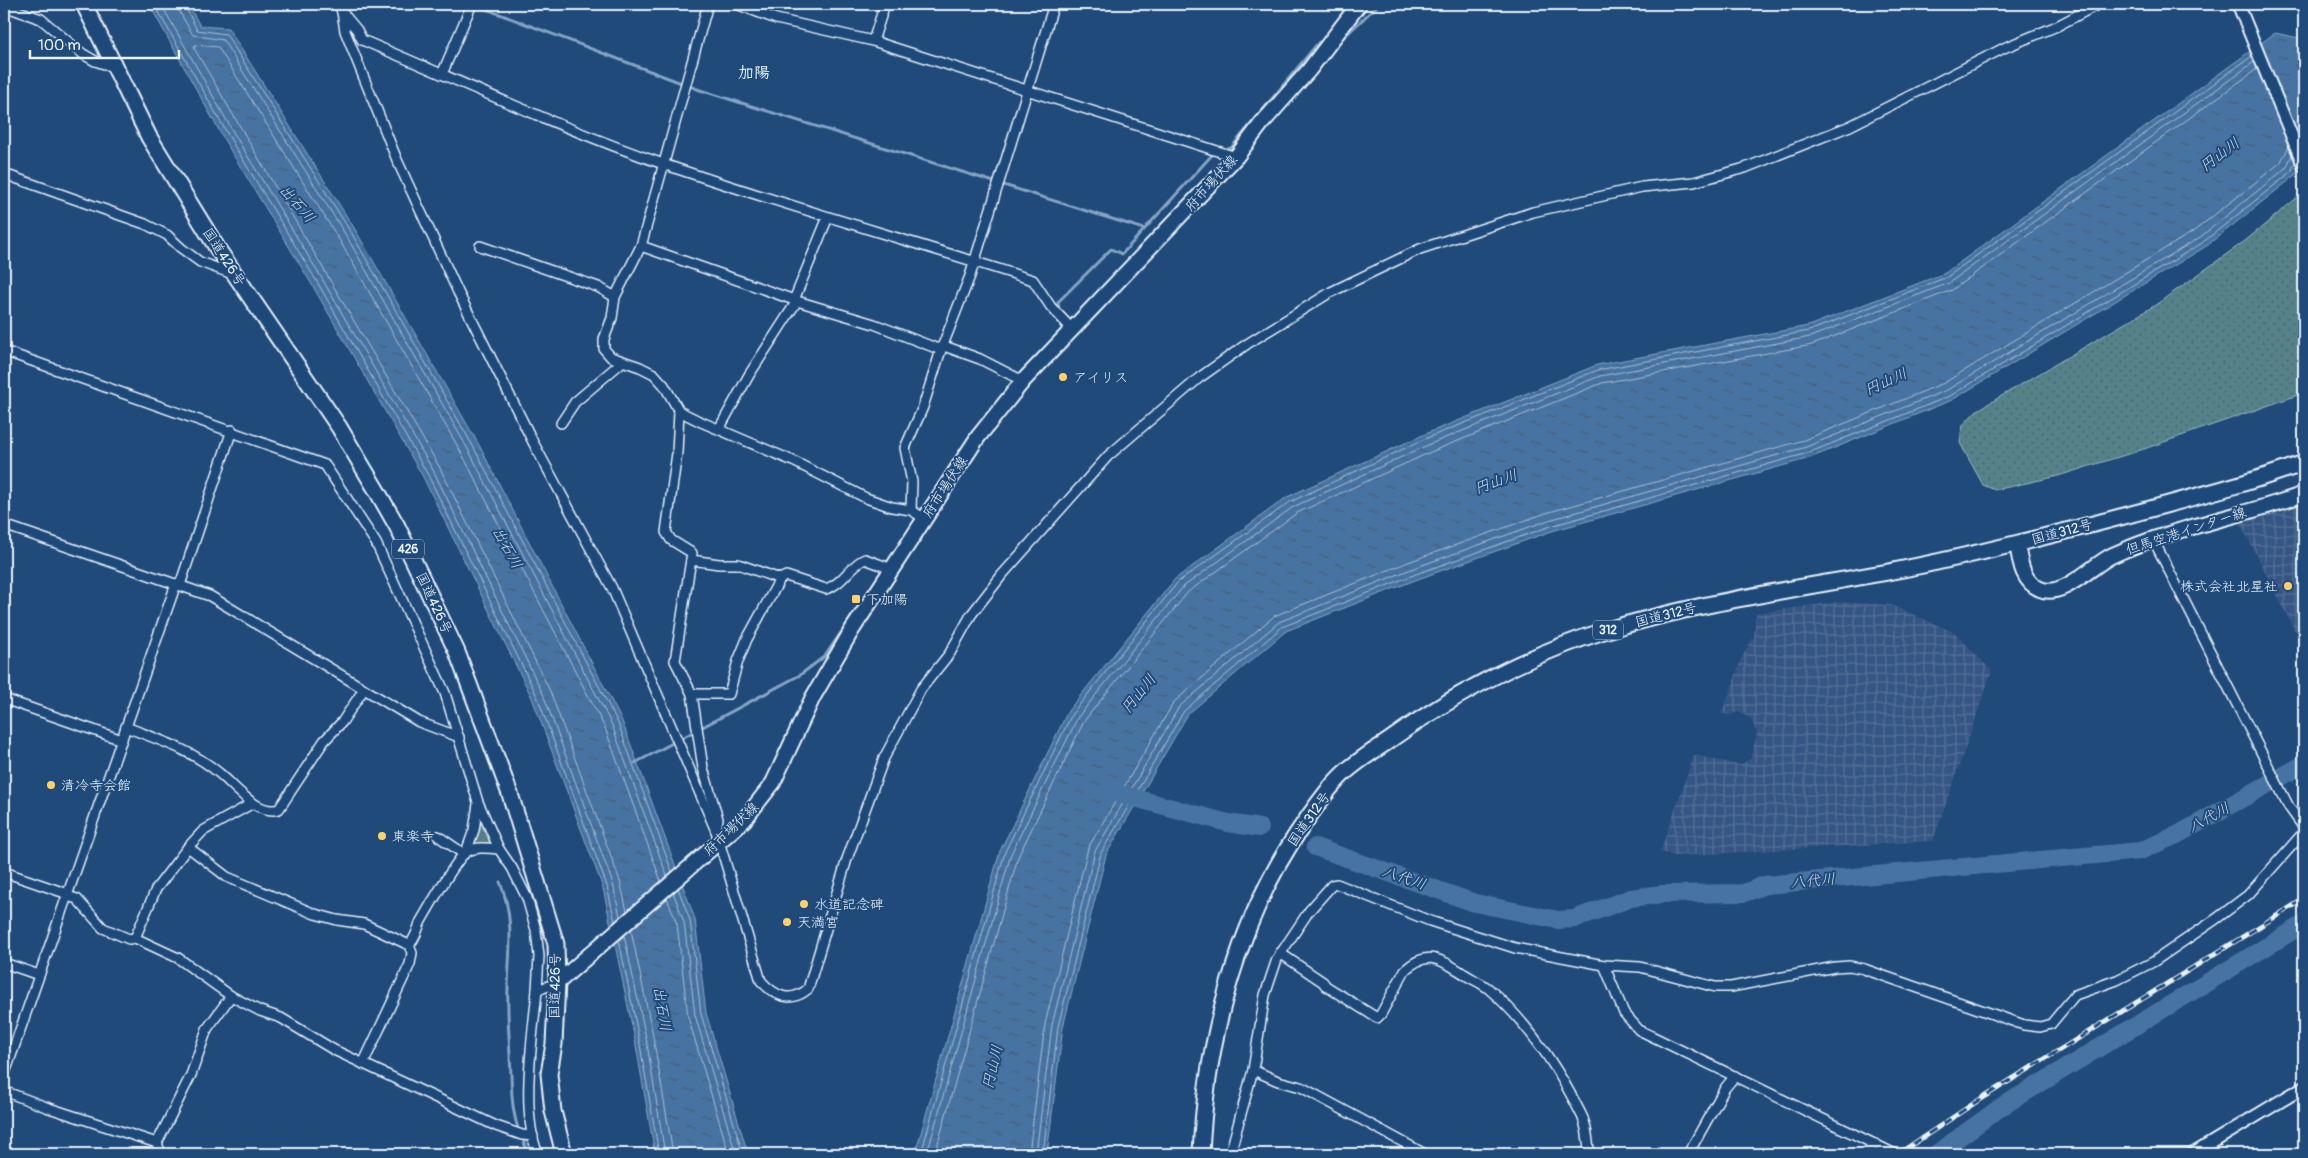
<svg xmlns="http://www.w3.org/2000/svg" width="2308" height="1158" font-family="Pangolin,'Klee One',sans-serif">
<defs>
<pattern id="industrial-grid" width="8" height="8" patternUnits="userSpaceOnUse" patternTransform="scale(1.25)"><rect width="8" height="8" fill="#365684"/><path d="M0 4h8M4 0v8" fill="none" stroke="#536f96"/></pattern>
<pattern id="grass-dots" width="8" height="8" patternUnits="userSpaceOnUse" patternTransform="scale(1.25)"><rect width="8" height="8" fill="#558189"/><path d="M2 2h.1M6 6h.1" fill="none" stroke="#4e676d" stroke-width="1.8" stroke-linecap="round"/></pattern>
<pattern id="water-ripples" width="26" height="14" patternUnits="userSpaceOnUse" patternTransform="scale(1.25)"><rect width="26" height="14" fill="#4773a2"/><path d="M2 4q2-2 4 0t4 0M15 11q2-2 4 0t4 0" fill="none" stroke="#465e76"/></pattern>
</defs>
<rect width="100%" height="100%" fill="#1f4a7a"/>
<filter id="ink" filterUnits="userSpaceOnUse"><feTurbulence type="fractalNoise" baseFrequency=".02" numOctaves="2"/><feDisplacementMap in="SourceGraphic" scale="10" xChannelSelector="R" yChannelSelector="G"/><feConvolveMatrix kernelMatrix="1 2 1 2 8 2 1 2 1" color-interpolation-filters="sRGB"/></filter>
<g filter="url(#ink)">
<g fill="url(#industrial-grid)">
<path d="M2304 499V649L2240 523 2241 520Z"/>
<path d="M1837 602 1891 605 1954 632 1992 671 1933 841 1675 856 1660 852 1694 755 1740 765 1751 758 1757 733 1750 718 1739 712 1728 715 1721 713 1730 693 1741 659 1754 636 1756 613Z"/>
</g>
<g fill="url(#grass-dots)" stroke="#9eb9c0">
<path d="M2304 192V393L2144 449 2058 476 1995 490 1983 485 1960 443 1963 425 1976 411 2154 306 2245 241Z"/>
<path d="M480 816 492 843 471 846 480 823Z"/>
</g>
<g fill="url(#water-ripples)" stroke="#87a5c4">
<path d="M149 4H188L200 26 228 28 356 231 479 445 622 721 695 919 706 1013 748 1154H655L635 1040 603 888 532 698 423 477 311 283 226 143Z"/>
<path d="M2275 33 2304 39V156L2296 175 2205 247 1952 400 1810 458 1552 531 1418 579 1286 631 1188 714 1106 855 1063 1027 1047 1154H915L1000 851 1068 711 1175 579 1287 497 1425 434 1597 365 1808 326 1945 273Z"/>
</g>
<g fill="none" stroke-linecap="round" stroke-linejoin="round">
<g stroke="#a8bfd6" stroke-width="1">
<path d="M154 4 231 140 316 280 428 475 537 696 607 886 615 922"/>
<path d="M161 4 236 137 321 277 434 472 543 694 613 884 620 917"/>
<path d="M178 4 179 11 193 35 223 40 347 237 469 451 612 725 667 876"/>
<path d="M184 4 197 30 226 34 352 234 474 448 618 723 672 872"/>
<path d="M678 888 690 920 701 1014 743 1154"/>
<path d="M673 892 684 922 695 1015 736 1154"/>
<path d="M667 898 677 924 688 1017 729 1154"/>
<path d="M627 911 620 881 550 691 440 468 194 48 195 45 218 47 340 241 462 454 605 728 661 881"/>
<path d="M631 930 653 1036 673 1154"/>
<path d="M624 935 646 1038 665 1154"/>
<path d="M619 940 639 1039 659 1154"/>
<path d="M921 1154 1005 852 1072 714 1178 582 1290 502 1427 438 1598 370 1809 331 1947 277 2252 56"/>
<path d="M927 1154 1011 854 1078 717 1183 587 1293 507 1430 444 1600 376 1810 337 1949 283 2254 62"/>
<path d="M935 1154 1018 857 1084 721 1188 592 1297 513 1433 451 1602 383 1812 345 1952 290 2257 69"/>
<path d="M1029 1154 1045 1024 1088 848 1174 702 1274 616 1411 561 1546 513 1804 440 1944 383 2194 231 2280 163 2289 147"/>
<path d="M1036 1154 1052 1025 1095 851 1179 707 1279 622 1414 568 1549 520 1806 447 1947 390 2199 238 2286 168 2292 155"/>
<path d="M1043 1154 1058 1027 1101 853 1184 711 1282 627 1416 574 1551 526 1808 453 1950 396 2202 243 2291 172 2295 163"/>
</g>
<g stroke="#87a5c4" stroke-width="3">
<path d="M473 4 700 90 1144 229"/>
<path d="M1344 37 1379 4"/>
<path d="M1224 150 1231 148 1319 42"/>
<path d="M1059 311 1058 302 1111 249 1122 254 1212 155 1216 153"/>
<path d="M989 413 1014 380 1062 330 1061 322"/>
<path d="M635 763 800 675 825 656 867 594"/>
<path d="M500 882C515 919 509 949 508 987 507 1010 509 1033 510 1056 512 1081 510 1107 519 1131"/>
<path d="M522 1137 528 1154"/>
</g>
<g stroke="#4773a2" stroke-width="18">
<path d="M1116 793 1228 823 1260 828"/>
<path d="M1315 847 1475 903 1558 920 1574 919 1631 898 1662 894 1744 893 1765 885 2140 851 2177 835 2304 764"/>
<path d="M1936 1154 2001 1107 2304 924"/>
</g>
<defs>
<g id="minor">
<path d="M339 4 342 12 345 31 397 160 458 292 534 444 612 588 716 831 761 981C775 996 790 1004 808 989L847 859 884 758 921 689 950 653 971 615 1002 575 1108 456 1199 378 1247 344 1331 292 1420 249 1533 212 1642 187 1694 182 1745 168 1850 126 2006 47 2057 26 2099 4"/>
<path d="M708 4 641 246 615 297 612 318 604 339V349L611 357 640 367 654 374 664 385 679 411 699 421 793 461 866 498 892 507 911 510 925 519"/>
<path d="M736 4 776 19 873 41 1236 157"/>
<path d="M4 6 41 19 83 54 95 61 114 67"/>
<path d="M342 12 357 30 362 40C462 82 562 129 666 165 787 206 911 241 1033 280L1051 307 1072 329"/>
<path d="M873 41 885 4"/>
<path d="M442 74 472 4"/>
<path d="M4 174 145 224 167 235 181 248 200 262 235 275"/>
<path d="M480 246 598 287 615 297"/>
<path d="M641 246 797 301 874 324 941 350"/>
<path d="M794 300 828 217"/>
<path d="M944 346 980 359 1023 381"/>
<path d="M4 351 325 465 376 543 445 693 478 802 499 849 512 868 527 898 536 930 539 956 537 990 557 983"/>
<path d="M679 411 677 453 666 532 671 540 692 553 675 661 692 694 703 768 718 819 716 831"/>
<path d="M561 423 575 402 622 362"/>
<path d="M719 429 749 375 797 301"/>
<path d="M911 510 912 482 905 448 923 407 941 350 970 276 1054 4"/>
<path d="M4 525 210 596 419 722 459 737"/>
<path d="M2153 539 2289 807 2304 828"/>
<path d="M691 560 719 564H738L780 579"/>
<path d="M180 585 232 430"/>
<path d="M692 694H729L738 661 747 639 780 579 786 576 826 589C843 584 850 565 865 559L892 569"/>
<path d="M4 699 122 740"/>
<path d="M126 727C159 740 192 750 219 773 234 785 257 816 279 809L324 741 342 722 364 689"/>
<path d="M253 803 203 831 188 847 227 877 315 914 337 920 364 924 409 945 412 953 410 964 363 1064"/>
<path d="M438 836 464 854"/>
<path d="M466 852 474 830 478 804"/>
<path d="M4 872 68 894"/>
<path d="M67 896 77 899 103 928 129 939 135 938 178 958 231 996 260 1011 281 1018 334 1050 496 1126 522 1135 533 1136"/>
<path d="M135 938 156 889 188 847"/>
<path d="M409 945C416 938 417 930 421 921 428 909 456 860 465 853 474 846 489 848 499 849"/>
<path d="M1280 953 1323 982 1326 986 1377 1018 1381 1014 1405 970C1429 948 1443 961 1466 975 1473 980 1482 983 1489 989 1527 1022 1558 1068 1581 1114 1588 1126 1587 1141 1590 1154"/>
<path d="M4 963 39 975"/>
<path d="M1604 965 1624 1013 1639 1030 1895 1154"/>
<path d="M537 990C533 1036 520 1112 538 1154"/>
<path d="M1253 1070 1278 1081 1301 1087 1425 1154"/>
<path d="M4 1076 176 584"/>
<path d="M4 1091 46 1107 157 1143"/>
<path d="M157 1143 191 1075 207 1029 231 996"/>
<path d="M157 1143 161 1154"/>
<path d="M1230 1154 1253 1070 1265 995 1277 959 1309 911 1332 885 1337 884 1430 921 1515 948 1604 965 1640 967 1715 987H1731L1835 967 1850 966 1864 969 2024 1025 2040 1027 2051 1024 2075 995 2117 980 2153 962 2216 919 2248 895 2304 832"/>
<path d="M1688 1154 1725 1088 1735 1076"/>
<path d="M1865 1154 1875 1144"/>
</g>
<g id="tertiary">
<path d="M2238 4 2304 166"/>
<path d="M2193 1154 2304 1087"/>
</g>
<g id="secondary">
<path d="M2017 544C2020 561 2022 582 2040 589 2063 599 2093 564 2113 555 2174 527 2241 517 2304 494"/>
<path d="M557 983 744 820 773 783 813 697 852 630 978 437 1023 381 1236 157 1262 123 1309 70 1359 4"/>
</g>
<g id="trunk">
<path d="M84 4 149 137 219 251 339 427 377 491 397 526 457 652 510 794 556 944 557 983 554 1044 549 1074 553 1111 564 1154"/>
<path d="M1201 1154C1206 1039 1238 917 1305 822 1316 806 1327 790 1341 776 1354 763 1372 752 1387 742 1453 695 1527 655 1604 631 1699 602 1797 589 1893 571 1976 555 2057 534 2139 512 2194 497 2250 483 2304 463"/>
</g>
</defs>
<use href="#minor" stroke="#e8f1f8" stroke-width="12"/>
<use href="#tertiary" stroke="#e8f1f8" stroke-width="15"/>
<use href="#secondary" stroke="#e8f1f8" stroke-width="18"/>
<use href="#trunk" stroke="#e8f1f8" stroke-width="19"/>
<use href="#minor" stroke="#1f4a7a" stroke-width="9"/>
<use href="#tertiary" stroke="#1f4a7a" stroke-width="11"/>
<use href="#secondary" stroke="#1f4a7a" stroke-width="14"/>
<use href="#trunk" stroke="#1f4a7a" stroke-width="15"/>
<defs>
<path id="rail" d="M1898 1154 1985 1096 2304 899"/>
</defs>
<use href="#rail" stroke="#e8f1f8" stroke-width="5"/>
<use href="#rail" stroke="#1f4a7a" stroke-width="3" stroke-dasharray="9" stroke-linecap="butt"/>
</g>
</g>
<g fill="#ffd166" stroke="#1f4a7a" stroke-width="2">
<circle cx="1063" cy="377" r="5"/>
<circle cx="2288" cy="586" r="5"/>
<rect x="851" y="594" width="10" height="10" rx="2.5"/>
<circle cx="51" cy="785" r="5"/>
<circle cx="382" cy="836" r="5"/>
<circle cx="804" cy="904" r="5"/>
<circle cx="787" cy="922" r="5"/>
</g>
<g text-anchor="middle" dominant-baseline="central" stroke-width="4" stroke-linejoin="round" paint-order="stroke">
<g fill="#1f4a7a" stroke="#acbfd2" stroke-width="1">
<rect x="392" y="539.5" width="32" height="19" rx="4"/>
<rect x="1593" y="620.5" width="30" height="19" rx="4"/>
</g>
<g font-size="12" font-weight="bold" fill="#e8f1f8">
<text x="408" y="549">426</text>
<text x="1608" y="630">312</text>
</g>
<g font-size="14" fill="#e8f1f8" stroke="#1f4a7a">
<text transform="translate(1211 183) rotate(-48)">府市場伏線</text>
<text transform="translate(224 257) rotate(57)">国道426号</text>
<text transform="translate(945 487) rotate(-57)">府市場伏線</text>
<text transform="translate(2186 531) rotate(-18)">但馬空港インター線</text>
<text transform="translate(2062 532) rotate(-15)">国道312号</text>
<text transform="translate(434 603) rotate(65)">国道426号</text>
<text transform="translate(1666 615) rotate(-14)">国道312号</text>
<text transform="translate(1309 819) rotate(-55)">国道312号</text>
<text transform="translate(731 829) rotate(-44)">府市場伏線</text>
<text transform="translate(555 986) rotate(-89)">国道426号</text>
</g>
<g font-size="14" fill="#e8f1f8" stroke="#1f4a7a" text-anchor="start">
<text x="1073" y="377">アイリス</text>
<text x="2278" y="586" text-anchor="end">株式会社北星社</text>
<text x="866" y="599">下加陽</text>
<text x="61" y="785">清冷寺会館</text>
<text x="392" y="836">東楽寺</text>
<text x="814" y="904">水道記念碑</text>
<text x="797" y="922">天満宮</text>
</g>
<g font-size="15" font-style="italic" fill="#d0deeb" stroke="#1f4a7a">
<text transform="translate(2220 155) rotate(-37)">円山川</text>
<text transform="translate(297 204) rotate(49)">出石川</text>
<text transform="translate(1886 382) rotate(-25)">円山川</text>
<text transform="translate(1496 482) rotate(-20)">円山川</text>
<text transform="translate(507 548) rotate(61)">出石川</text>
<text transform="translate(1139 694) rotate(-51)">円山川</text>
<text transform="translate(2209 818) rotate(-29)">八代川</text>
<text transform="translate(1404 878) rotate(19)">八代川</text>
<text transform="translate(1813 881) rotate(-5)">八代川</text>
<text transform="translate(662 1009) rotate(80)">出石川</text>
<text transform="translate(993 1067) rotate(-77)">円山川</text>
</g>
<g font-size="16" font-weight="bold" fill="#e8f1f8" stroke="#1f4a7a">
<text x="754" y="73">加陽</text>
</g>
</g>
<rect width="2308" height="1158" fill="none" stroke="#1f4a7a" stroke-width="20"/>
<rect x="10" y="10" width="2288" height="1138" fill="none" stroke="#e8f1f8" stroke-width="2" filter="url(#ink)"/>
<path d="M30 50v8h149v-8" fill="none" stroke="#e8f1f8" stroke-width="2.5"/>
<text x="38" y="50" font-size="15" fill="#e8f1f8" stroke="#1f4a7a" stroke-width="4" paint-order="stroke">100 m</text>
</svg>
